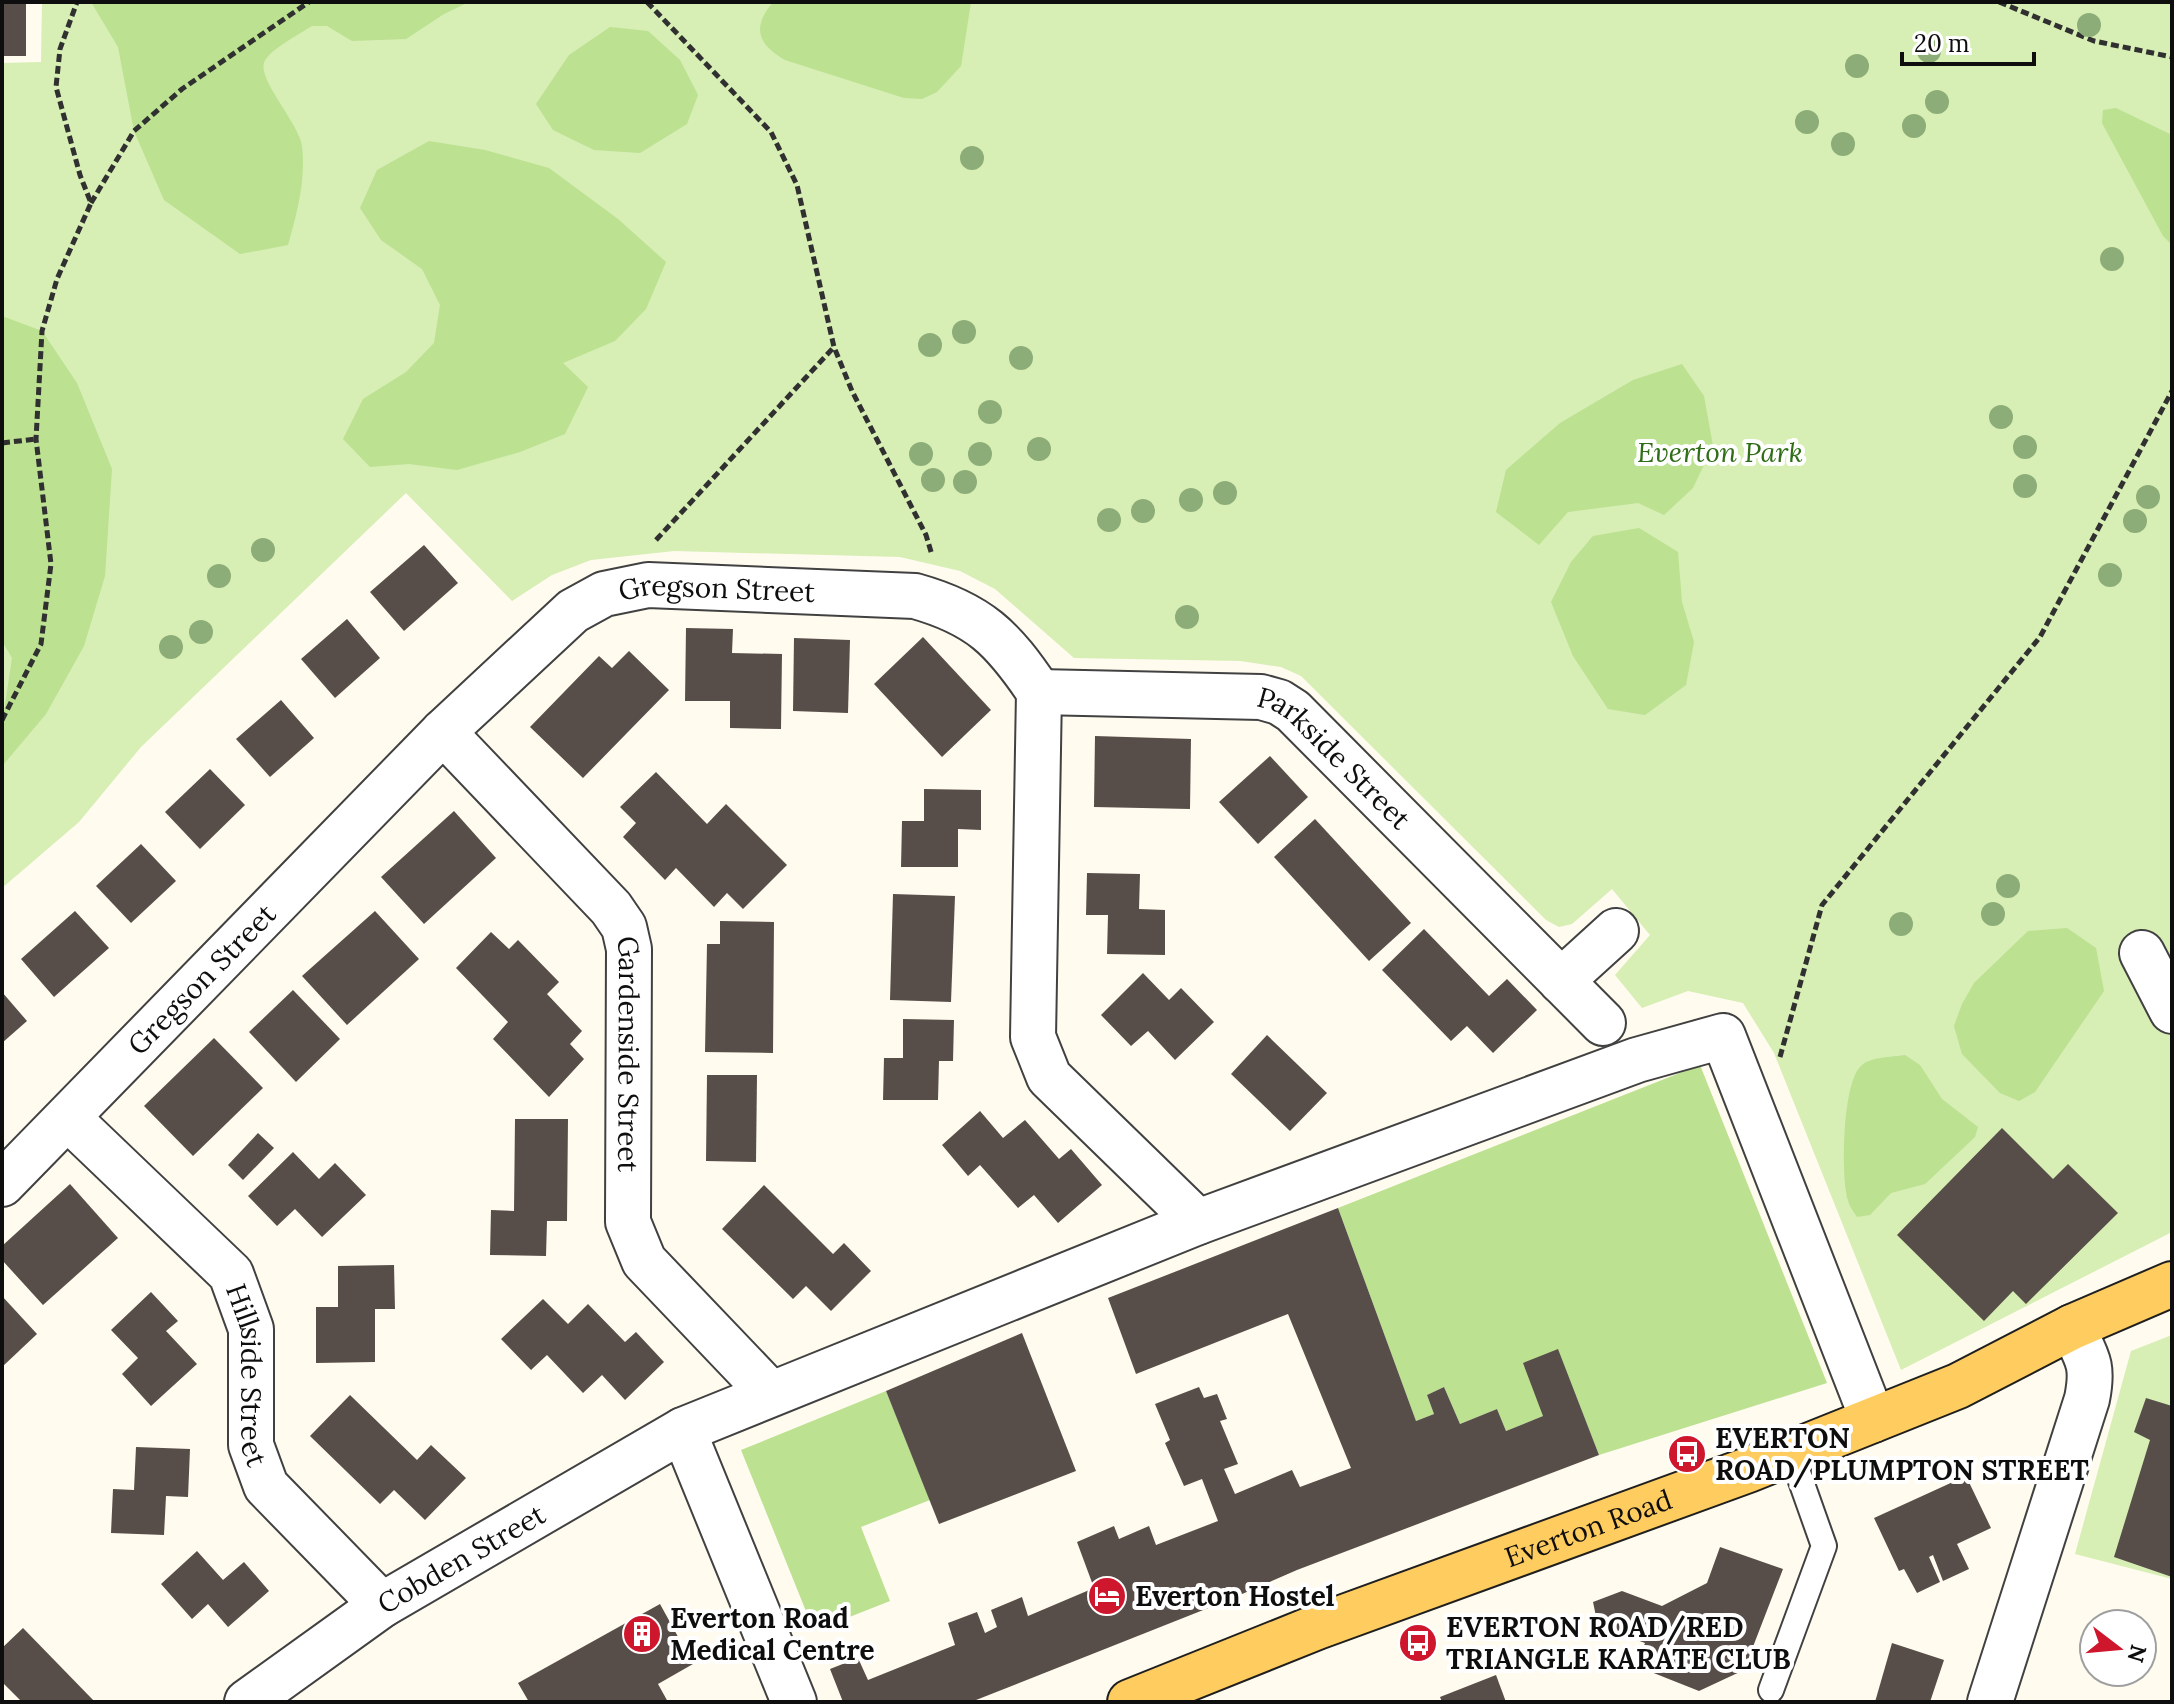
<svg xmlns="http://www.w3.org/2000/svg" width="2174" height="1704" font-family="Lora,serif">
<rect width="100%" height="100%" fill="#fffbef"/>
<g fill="#d7eeb4">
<path d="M42 2H2172V1232L1901 1370 1774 1053 1743 1003 1688 991 1642 1008 1615 975 1650 935 1612 889 1572 924 1559 927 1546 920 1301 676 1281 667 1240 661 1074 658 995 589 960 571 900 557 674 551 591 560 552 575 512 601 406 493 141 747 79 822 2 888V63L41 62Z"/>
<path d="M2172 1335V1579L2075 1554 2131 1351Z"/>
</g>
<g fill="#bbe191">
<path d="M91 2H469L444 14 406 39 352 41 327 26H312C300 34 268 50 264 63 258 80 299 124 302 146 306 180 297 213 288 245L240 254 164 200 134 131 118 47Z"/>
<path d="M773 2H971L961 66 937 92 922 99 904 98 785 60C757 44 752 27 773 2Z"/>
<path d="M610 27 648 31 680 60 698 95 687 124 640 153 594 150 553 130 536 104 569 55Z"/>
<path d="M2116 108 2172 135V245L2163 236 2102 123 2103 110Z"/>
<path d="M429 141 485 150 549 168 618 219 666 262 646 309 615 341 563 363 588 387 565 434 520 452 457 470 409 464 370 467 343 439 363 399 406 372 434 343 440 305 422 269 381 240 360 208 377 170Z"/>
<path d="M2 316 42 331 77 383 112 469 105 576 84 646 46 714 3 765 2 725 12 658 2 641Z"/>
<path d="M1682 364 1704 396 1713 446 1693 488 1664 515 1638 503 1568 512 1539 545 1496 512 1506 470 1560 423 1633 380Z"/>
<path d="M1639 528 1678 552 1682 602 1694 642 1686 685 1645 715 1608 709 1573 656 1551 602 1571 562 1593 536Z"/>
<path d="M2067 928 2096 948 2104 991 2035 1092 2019 1101 2000 1093 1962 1054 1954 1026 1962 1004 1974 983 2028 931Z"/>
<path d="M1905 1055 1920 1065 1942 1099 1978 1127 1975 1137 1925 1184 1891 1193 1870 1215 1857 1217C1854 1212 1849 1206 1848 1200 1841 1177 1842 1080 1862 1065 1871 1057 1893 1057 1905 1055Z"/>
<path d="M1700 1065 1827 1383 1599 1455 1558 1350 1543 1416 1506 1431 1497 1409 1460 1424 1444 1387 1427 1395 1434 1414 1416 1421 1338 1208Z"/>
<path d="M886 1391 930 1500 861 1527 890 1601 814 1631 741 1450Z"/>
</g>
<g fill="#584e49">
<rect x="2" y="2" width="24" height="54"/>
<path d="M424 545 458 583 404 631 370 592Z"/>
<path d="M347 619 380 658 335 698 301 659Z"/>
<path d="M686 628 733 629 732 653 782 654 781 729 730 728V701H685Z"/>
<path d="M923 637 991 710 942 757 874 684Z"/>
<path d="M794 638 850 640 848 713 793 711Z"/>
<path d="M629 651 669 690 583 778 530 727 599 656 612 668Z"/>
<path d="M281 700 314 738 270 777 236 739Z"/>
<path d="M1095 736 1191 739 1190 809 1094 807Z"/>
<path d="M1270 756 1308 797 1258 844 1219 802Z"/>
<path d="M210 769 245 805 200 849 165 812Z"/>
<path d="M656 772 707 824 726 804 787 865 743 909 727 893 714 907 676 868 665 880 623 837 636 823 620 807Z"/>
<path d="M924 789 981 790V830L958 829V867H901L902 821H924Z"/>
<path d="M454 811 496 858 424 924 381 877Z"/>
<path d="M1315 819 1411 923 1369 961 1274 857Z"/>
<path d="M141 844 176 881 131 923 96 886Z"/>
<path d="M1087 873 1140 874 1139 909 1165 910V955L1107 954 1108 915H1086Z"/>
<path d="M893 894 955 896 951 1002 890 1000Z"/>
<path d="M75 911 109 948 54 997 21 959Z"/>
<path d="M375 911 419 959 347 1025 302 976Z"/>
<path d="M720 921 774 922 773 1053 705 1052 707 944H720Z"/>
<path d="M1424 929 1489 996 1507 979 1537 1010 1493 1053 1467 1026 1451 1041 1382 970Z"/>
<path d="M491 932 509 949 518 940 559 982 547 994 582 1031 570 1044 584 1059 549 1097 493 1039 508 1022 456 968Z"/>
<path d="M1143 973 1169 1000 1181 988 1214 1022 1175 1060 1148 1031 1131 1046 1101 1015Z"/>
<path d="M293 990 340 1039 296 1082 249 1032Z"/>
<path d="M2 992 27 1021 2 1043Z"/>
<path d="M903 1019 954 1020 953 1061H939L938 1100H883L884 1058H903Z"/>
<path d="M1267 1035 1327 1093 1290 1131 1231 1074Z"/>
<path d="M214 1038 263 1088 193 1156 144 1106Z"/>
<path d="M707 1075H757L756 1162 706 1161Z"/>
<path d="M980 1111 1003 1138 1025 1120 1059 1159 1071 1149 1102 1185 1058 1223 1034 1195 1018 1208 980 1165 968 1176 942 1145Z"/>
<path d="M515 1119H568L567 1221H547L546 1256 490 1255 491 1210 514 1211Z"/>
<path d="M2002 1128 2053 1179 2068 1164 2118 1213 2026 1304 2013 1291 1984 1321 1897 1235Z"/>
<path d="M258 1133 274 1148 243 1180 228 1165Z"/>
<path d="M293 1152 319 1179 335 1163 366 1195 322 1237 295 1209 277 1226 248 1196Z"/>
<path d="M70 1184 118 1238 43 1305 2 1260V1246Z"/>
<path d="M764 1185 833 1254 844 1243 871 1271 831 1311 806 1286 793 1299 722 1229Z"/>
<path d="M1338 1208 1416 1421 1434 1414 1427 1395 1444 1387 1460 1424 1497 1409 1506 1431 1543 1416 1523 1363 1558 1349 1599 1455 1297 1570 1226 1601 971 1702H843L830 1669 858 1658 868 1680 955 1645 948 1623 977 1612 985 1633 997 1627 991 1610 1022 1597 1028 1616 1094 1588 1077 1542 1114 1526 1119 1539 1149 1526 1156 1545 1218 1521 1202 1479 1184 1486 1165 1443 1170 1440 1155 1404 1199 1387 1204 1398 1217 1394 1227 1419 1220 1421 1238 1464 1224 1469 1235 1494 1292 1470 1300 1487 1351 1468 1288 1314 1136 1374 1108 1298Z"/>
<path d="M394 1265 395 1309H375V1362L316 1363V1307H338V1266Z"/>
<path d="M151 1292 178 1321 166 1331 197 1364 151 1406 122 1374 138 1358 111 1330Z"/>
<path d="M2 1296 37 1334 2 1367Z"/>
<path d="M543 1299 568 1324 588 1304 625 1342 636 1332 664 1362 625 1400 602 1375 583 1393 547 1355 531 1370 501 1339Z"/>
<path d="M1022 1333 1076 1471 939 1524 886 1391Z"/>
<path d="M350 1395 417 1460 431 1445 466 1478 425 1520 394 1490 380 1504 310 1436Z"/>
<path d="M2146 1398 2172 1406V1577L2114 1557 2150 1440 2134 1432Z"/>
<path d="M136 1447 190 1449 188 1497 166 1496 164 1535 111 1533 113 1489 134 1490Z"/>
<path d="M1966 1476 1991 1528 1957 1544 1969 1569 1943 1581 1933 1555 1929 1557 1940 1582 1917 1593 1904 1569 1899 1571 1874 1518Z"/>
<path d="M1720 1547 1783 1569 1744 1670 1699 1691 1636 1666 1645 1643 1598 1626 1593 1602 1622 1591 1662 1606 1707 1583Z"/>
<path d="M197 1551 223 1580 244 1562 269 1591 228 1627 208 1604 192 1619 161 1584Z"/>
<path d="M660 1604 693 1664 658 1684 668 1702H529L518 1683Z"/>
<path d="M23 1628 95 1702H22L2 1682V1648Z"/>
<path d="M1892 1643 1944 1660 1930 1702H1875Z"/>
<path d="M1496 1675 1506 1702H1442L1440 1697Z"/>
</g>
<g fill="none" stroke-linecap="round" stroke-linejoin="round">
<defs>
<path id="service" d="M1771 1690 1824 1546 1791 1453"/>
<g id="minor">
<path id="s1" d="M1039 692 1261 697 1279 702 1293 711 1603 1023"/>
<path id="s2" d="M443 732 611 908 624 927 629 949 628 1222 644 1261 770 1393"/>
<path d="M2142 953 2172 1011"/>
<path d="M1561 981 1616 931"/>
<path id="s3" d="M69 1119 231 1274 251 1329V1445L266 1486 382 1605"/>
<path id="s4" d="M2 1184 443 732 573 611 604 594 648 585 915 596C979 614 1003 638 1039 692L1033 1037 1049 1077 1198 1222"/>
<path d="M683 1430 794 1702"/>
<path id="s5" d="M247 1702 382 1605 683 1430 1198 1222 1637 1060 1723 1036 1873 1420"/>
<path d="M1990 1702 2087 1399C2094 1364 2087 1358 2072 1327"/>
</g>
<g id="primary">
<path id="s6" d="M1130 1702 1317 1627 1748 1470 1958 1386 2072 1327 2172 1284"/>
</g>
</defs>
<use href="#service" stroke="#414141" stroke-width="28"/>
<use href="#minor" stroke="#414141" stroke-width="48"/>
<use href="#primary" stroke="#1f1f1f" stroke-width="48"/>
<g stroke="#303030" stroke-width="5" stroke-dasharray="8 4" stroke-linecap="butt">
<path d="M647 2 771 132 797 185 834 347 852 391 926 535 932 555"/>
<path d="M1999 2 2094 41 2172 57"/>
<path d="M91 203 134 131 182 89 309 2"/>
<path d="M2 443 36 439"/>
<path d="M656 540 834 347"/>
<path d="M2 720 41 644 51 564 36 439 42 331 57 279 91 203 80 175 56 87 60 49 77 2"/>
<path d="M1780 1057 1822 905 2040 637 2172 391"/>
</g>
<use href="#service" stroke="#fff" stroke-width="24"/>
<use href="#minor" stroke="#fff" stroke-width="44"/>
<use href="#primary" stroke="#ffcc5f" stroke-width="44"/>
</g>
<g fill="#8dad78">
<circle cx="2089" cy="25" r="12"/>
<circle cx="1929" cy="51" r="12"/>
<circle cx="1857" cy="66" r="12"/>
<circle cx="1937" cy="102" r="12"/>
<circle cx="1807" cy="122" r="12"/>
<circle cx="1914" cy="126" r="12"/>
<circle cx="1843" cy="144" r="12"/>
<circle cx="972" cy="158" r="12"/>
<circle cx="2112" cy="259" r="12"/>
<circle cx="964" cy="332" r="12"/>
<circle cx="930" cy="345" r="12"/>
<circle cx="1021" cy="358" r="12"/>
<circle cx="990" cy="412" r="12"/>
<circle cx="2001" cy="417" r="12"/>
<circle cx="2025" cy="447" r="12"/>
<circle cx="1039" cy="449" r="12"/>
<circle cx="921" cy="454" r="12"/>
<circle cx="980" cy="454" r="12"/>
<circle cx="933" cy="480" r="12"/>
<circle cx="965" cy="482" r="12"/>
<circle cx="2025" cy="486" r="12"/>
<circle cx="1225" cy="493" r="12"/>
<circle cx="2148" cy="497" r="12"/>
<circle cx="1191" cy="500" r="12"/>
<circle cx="1143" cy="511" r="12"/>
<circle cx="1109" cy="520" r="12"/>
<circle cx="2135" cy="521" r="12"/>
<circle cx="263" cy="550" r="12"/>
<circle cx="2110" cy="575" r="12"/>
<circle cx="219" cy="576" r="12"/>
<circle cx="1187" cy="617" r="12"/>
<circle cx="201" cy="632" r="12"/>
<circle cx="171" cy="647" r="12"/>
<circle cx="2008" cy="886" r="12"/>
<circle cx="1993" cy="914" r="12"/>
<circle cx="1901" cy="924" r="12"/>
</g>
<defs>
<symbol id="bus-disc" viewBox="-11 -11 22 22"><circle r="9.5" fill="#ce162d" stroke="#fff"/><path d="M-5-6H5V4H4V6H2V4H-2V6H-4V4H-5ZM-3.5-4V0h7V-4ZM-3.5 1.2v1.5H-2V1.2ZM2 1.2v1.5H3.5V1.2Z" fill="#fff"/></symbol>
<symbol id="hotel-disc" viewBox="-11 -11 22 22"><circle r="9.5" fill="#ce162d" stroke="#fff"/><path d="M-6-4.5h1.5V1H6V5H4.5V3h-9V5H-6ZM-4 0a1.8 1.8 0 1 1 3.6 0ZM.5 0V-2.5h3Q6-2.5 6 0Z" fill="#fff"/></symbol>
<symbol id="building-disc" viewBox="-11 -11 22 22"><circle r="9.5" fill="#ce162d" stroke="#fff"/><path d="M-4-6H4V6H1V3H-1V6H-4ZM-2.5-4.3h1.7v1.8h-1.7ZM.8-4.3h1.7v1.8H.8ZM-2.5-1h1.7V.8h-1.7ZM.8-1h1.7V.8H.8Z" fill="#fff"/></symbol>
</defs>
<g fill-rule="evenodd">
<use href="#bus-disc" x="1665" y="1432" width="44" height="44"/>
<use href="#hotel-disc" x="1085" y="1574" width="44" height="44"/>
<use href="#building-disc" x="620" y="1612" width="44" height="44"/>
<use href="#bus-disc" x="1396" y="1621" width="44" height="44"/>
</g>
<g text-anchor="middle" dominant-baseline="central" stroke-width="8" stroke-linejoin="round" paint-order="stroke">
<g font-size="28" font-style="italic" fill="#2f6d17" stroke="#fff">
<text x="1720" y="452">Everton Park</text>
</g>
<g font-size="28" fill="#0e0e0e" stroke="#fff">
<text stroke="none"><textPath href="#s4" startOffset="958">Gregson Street</textPath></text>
<text stroke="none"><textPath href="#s1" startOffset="318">Parkside Street</textPath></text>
<text stroke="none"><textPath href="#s4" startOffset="286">Gregson Street</textPath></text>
<text stroke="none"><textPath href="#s2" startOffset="394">Gardenside Street</textPath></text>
<text stroke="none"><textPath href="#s3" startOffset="328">Hillside Street</textPath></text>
<text stroke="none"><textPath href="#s6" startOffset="490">Everton Road</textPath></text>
<text stroke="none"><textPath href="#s5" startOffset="258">Cobden Street</textPath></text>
</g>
<g font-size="28" font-weight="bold" fill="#0e0e0e" stroke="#fff" text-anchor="start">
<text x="1715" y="1438">EVERTON<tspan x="1715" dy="32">ROAD/PLUMPTON STREET</tspan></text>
<text x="1135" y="1596">Everton Hostel</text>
<text x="670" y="1618">Everton Road<tspan x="670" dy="32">Medical Centre</tspan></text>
<text x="1446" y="1627">EVERTON ROAD/RED<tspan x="1446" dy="32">TRIANGLE KARATE CLUB</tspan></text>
</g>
</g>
<rect width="2174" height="1704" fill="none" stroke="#0e0e0e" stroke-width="8"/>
<g transform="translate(2118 1648) rotate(106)"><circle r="38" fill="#ffffff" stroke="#9f9f9f" stroke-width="2"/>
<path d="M0-6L14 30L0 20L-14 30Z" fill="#ce162d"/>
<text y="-12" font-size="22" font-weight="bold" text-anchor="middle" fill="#0e0e0e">N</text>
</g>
<path d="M1902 52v12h132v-12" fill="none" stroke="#0e0e0e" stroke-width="4"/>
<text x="1914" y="52" font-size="24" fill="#0e0e0e" stroke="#ffffff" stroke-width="6" paint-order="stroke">20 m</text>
</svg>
